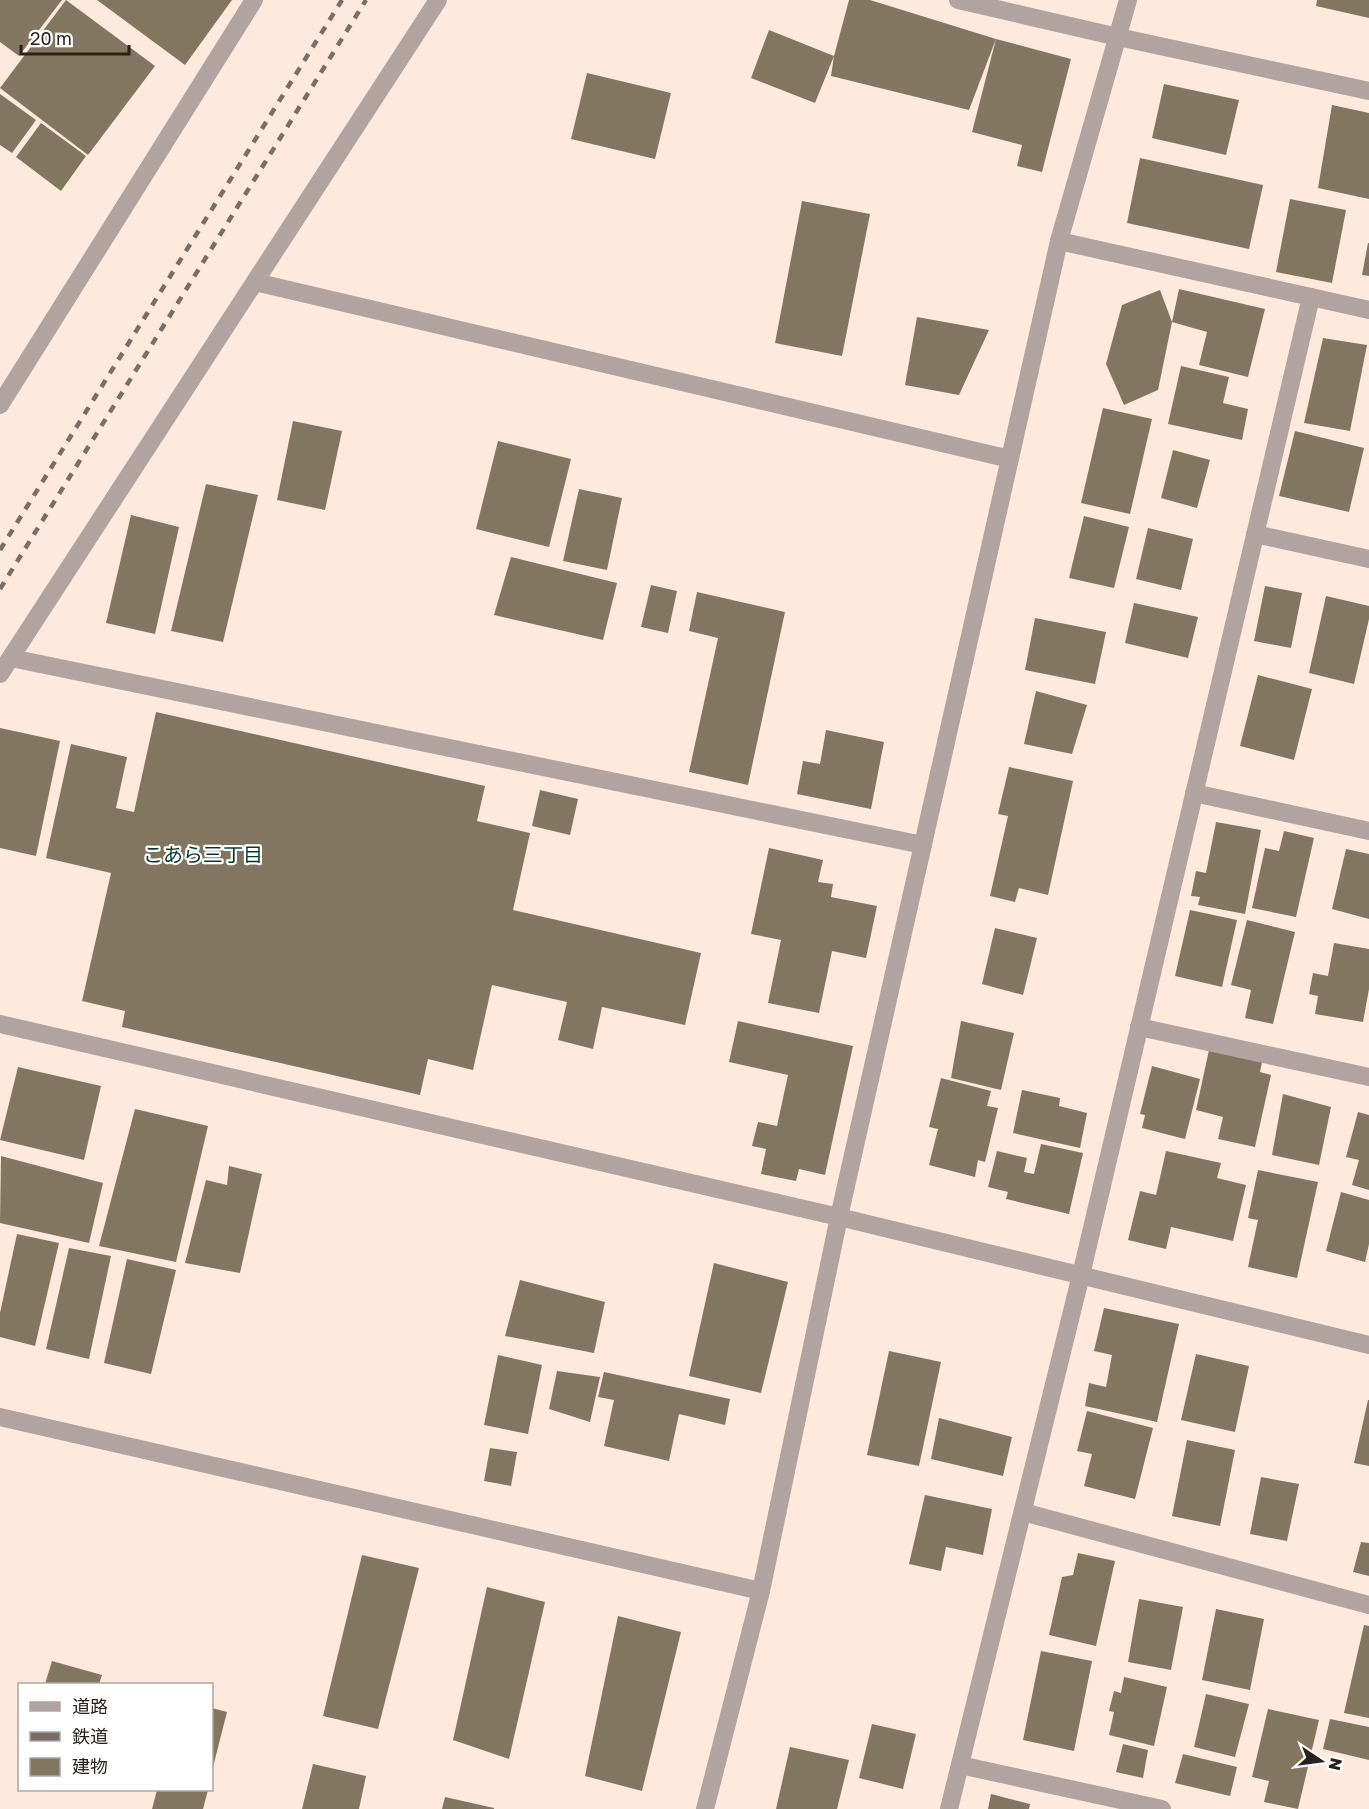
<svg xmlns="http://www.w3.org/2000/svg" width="1369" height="1809" font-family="'Golos Text','Noto Sans JP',sans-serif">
<rect width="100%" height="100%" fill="#fee9dc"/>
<g fill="#837660">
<path d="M0 0H62L19 56 0 42Z"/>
<path d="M66 0 155 66 88 155 0 88Z"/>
<path d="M97 0H232L185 65Z"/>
<path d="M849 0H870L996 39 969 110 831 76 834 56Z"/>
<path d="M1317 0H1369V18L1316 6Z"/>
<path d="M769 30 834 56 815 103 751 78Z"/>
<path d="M996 39 1071 59 1042 172 1017 166 1022 145 972 132Z"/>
<path d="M587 73 671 93 655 159 571 139Z"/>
<path d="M1164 84 1239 100 1226 155 1152 138Z"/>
<path d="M0 94 36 120 12 153 0 145Z"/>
<path d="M1332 105 1369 113V199L1318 188Z"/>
<path d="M41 123 86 156 61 191 16 157Z"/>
<path d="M1140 158 1263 185 1249 249 1127 223Z"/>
<path d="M1290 199 1346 210 1332 283 1276 272Z"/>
<path d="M802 201 870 214 842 356 775 343Z"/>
<path d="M1368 243H1369V276L1362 275Z"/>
<path d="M1179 289 1265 309 1248 377 1199 365 1207 332 1172 322Z"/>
<path d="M1160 290 1172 322 1158 390 1124 405 1106 364 1122 305Z"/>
<path d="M917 317 989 330 959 395 905 385Z"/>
<path d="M1323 338 1367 345 1350 431 1304 423Z"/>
<path d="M1181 366 1229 377 1223 403 1248 409 1242 440 1168 424Z"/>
<path d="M1103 408 1152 419 1130 514 1081 503Z"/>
<path d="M293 421 342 431 325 510 277 500Z"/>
<path d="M1295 431 1364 448 1349 512 1279 496Z"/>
<path d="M498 441 571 459 549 547 476 529Z"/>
<path d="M1173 450 1210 460 1197 508 1161 498Z"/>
<path d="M206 484 258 495 223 642 171 631Z"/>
<path d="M579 489 622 498 607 570 563 561Z"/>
<path d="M131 515 179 527 155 634 106 623Z"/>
<path d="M1084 516 1129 527 1114 588 1069 578Z"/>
<path d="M1148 528 1193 539 1181 590 1136 579Z"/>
<path d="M511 557 617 583 603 640 494 615Z"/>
<path d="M651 585 677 591 668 633 641 627Z"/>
<path d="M1265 586 1302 593 1291 648 1254 641Z"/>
<path d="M697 592 785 612 748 785 689 772 718 638 689 631Z"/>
<path d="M1326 596 1369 606V619L1354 684 1309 673Z"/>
<path d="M1134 603 1198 617 1188 658 1125 643Z"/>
<path d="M1035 618 1106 632 1095 684 1025 670Z"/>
<path d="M1258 675 1312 689 1294 760 1240 746Z"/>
<path d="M1036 691 1087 705 1072 754 1024 744Z"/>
<path d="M156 712 485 786 477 821 530 833 513 910 701 953 685 1025 602 1007 593 1049 558 1040 567 1002 492 985 473 1070 428 1059 420 1095 122 1027 125 1011 82 1001 111 873 46 858 71 744 127 757 116 808 134 812Z"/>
<path d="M0 728 60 741 36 856 0 848Z"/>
<path d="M826 730 884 742 871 809 797 794 803 761 820 764Z"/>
<path d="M1009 767 1073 781 1048 895 1019 888 1015 902 990 896 1008 816 998 814Z"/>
<path d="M540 790 578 799 570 835 532 826Z"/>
<path d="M1216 822 1261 830 1245 914 1198 905 1200 897 1191 896 1196 871 1206 873Z"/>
<path d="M1284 831 1314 838 1296 917 1252 908 1265 848 1279 851Z"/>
<path d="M769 848 823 860 818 882 833 884 831 897 877 906 866 958 832 951 819 1013 768 1003 781 940 751 934Z"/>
<path d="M1346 849 1369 854V919L1332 909Z"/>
<path d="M1190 910 1237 920 1222 987 1175 976Z"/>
<path d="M1247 920 1295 932 1273 1024 1245 1018 1251 990 1231 985Z"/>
<path d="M995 928 1037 938 1023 995 982 984Z"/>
<path d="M1334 943 1369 949V989L1363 1022 1315 1014 1318 996 1309 994 1313 973 1328 976Z"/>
<path d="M738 1021 853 1046 825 1175 799 1169 796 1181 761 1174 766 1149 752 1146 758 1122 777 1126 788 1075 729 1062Z"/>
<path d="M961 1021 1014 1033 1001 1090 951 1078Z"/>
<path d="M1209 1050 1262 1062 1260 1072 1271 1075 1255 1147 1218 1139 1223 1117 1196 1110Z"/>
<path d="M1152 1066 1200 1079 1185 1139 1142 1128 1145 1115 1140 1114Z"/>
<path d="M18 1067 101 1086 84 1160 0 1140Z"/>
<path d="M941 1078 991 1091 987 1106 998 1108 985 1162 978 1160 975 1177 929 1165 938 1129 929 1127Z"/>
<path d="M1022 1090 1060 1098 1059 1106 1087 1113 1080 1148 1013 1133Z"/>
<path d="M1283 1094 1331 1107 1319 1165 1272 1155Z"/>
<path d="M135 1109 208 1126 176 1262 99 1246Z"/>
<path d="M1358 1112 1369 1115V1190L1352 1185 1359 1160 1346 1157Z"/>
<path d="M1041 1144 1083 1153 1069 1214 1006 1199 1008 1192 988 1187 997 1151 1027 1158 1024 1172 1034 1174Z"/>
<path d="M1166 1151 1221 1163 1217 1178 1246 1185 1233 1241 1171 1227 1166 1249 1128 1240 1140 1191 1156 1195Z"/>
<path d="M1 1156 103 1183 89 1243 0 1223Z"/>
<path d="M229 1166 262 1174 240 1273 185 1263 206 1180 227 1185Z"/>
<path d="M1258 1170 1318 1182 1297 1278 1248 1267 1258 1220 1248 1218Z"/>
<path d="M1341 1192 1369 1200V1244L1365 1262 1326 1251Z"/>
<path d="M17 1234 59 1243 35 1346 0 1337V1313Z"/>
<path d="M69 1248 111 1256 89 1359 46 1349Z"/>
<path d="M127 1259 176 1270 151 1374 104 1363Z"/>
<path d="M714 1263 788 1282 761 1393 689 1376Z"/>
<path d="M520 1280 605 1302 594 1353 505 1336Z"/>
<path d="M1104 1308 1179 1324 1157 1422 1085 1406 1089 1383 1106 1387 1112 1355 1094 1351Z"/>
<path d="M889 1351 941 1362 919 1466 867 1455Z"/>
<path d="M1196 1354 1249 1366 1235 1432 1181 1420Z"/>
<path d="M498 1355 542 1365 528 1434 484 1425Z"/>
<path d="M557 1371 600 1377 590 1422 549 1409Z"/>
<path d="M604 1372 730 1399 725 1425 679 1414 669 1461 604 1446 614 1400 598 1397Z"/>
<path d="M1368 1400H1369V1466L1354 1463Z"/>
<path d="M1087 1411 1153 1428 1135 1499 1084 1486 1092 1454 1077 1451Z"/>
<path d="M939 1418 1012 1437 1003 1476 931 1459Z"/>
<path d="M1187 1440 1235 1450 1220 1526 1172 1516Z"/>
<path d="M490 1448 517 1452 511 1486 484 1481Z"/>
<path d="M1261 1477 1299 1484 1287 1541 1250 1534Z"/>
<path d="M925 1495 992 1509 983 1555 946 1547 941 1571 909 1564Z"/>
<path d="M1361 1542 1369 1543V1576L1353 1572Z"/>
<path d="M1078 1553 1115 1561 1096 1646 1049 1635 1062 1577 1073 1575Z"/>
<path d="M362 1555 419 1568 378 1729 323 1716Z"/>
<path d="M487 1587 545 1602 509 1759 453 1740Z"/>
<path d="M1139 1599 1183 1607 1171 1670 1128 1662Z"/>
<path d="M1216 1609 1264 1619 1250 1690 1202 1680Z"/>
<path d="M618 1616 681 1632 642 1791 585 1776Z"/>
<path d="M1364 1625 1369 1626V1718L1344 1713Z"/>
<path d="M1041 1651 1092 1661 1074 1751 1023 1740Z"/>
<path d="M52 1661 102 1675 99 1684H45Z"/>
<path d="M1124 1677 1167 1687 1154 1746 1109 1735 1114 1712 1109 1711 1114 1691 1121 1693Z"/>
<path d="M1206 1694 1249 1704 1235 1757 1194 1747Z"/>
<path d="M212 1708 227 1712 212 1771Z"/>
<path d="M1268 1709 1319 1720 1298 1809 1264 1802 1269 1781 1252 1777Z"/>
<path d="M1330 1719 1369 1727V1760L1323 1749Z"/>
<path d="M872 1724 916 1734 903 1789 859 1778Z"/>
<path d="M1123 1744 1148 1750 1143 1778 1116 1772Z"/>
<path d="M790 1747 849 1760 837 1809H776Z"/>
<path d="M1183 1754 1237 1767 1230 1796 1175 1783Z"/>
<path d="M313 1764 366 1776 359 1809H302Z"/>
<path d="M157 1790H208L203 1809H152Z"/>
<path d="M991 1794 1030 1804 1029 1809H988Z"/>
<path d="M445 1797 494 1808V1809H442Z"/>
</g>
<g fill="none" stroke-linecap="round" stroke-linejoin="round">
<g stroke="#b1a3a0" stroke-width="18">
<path d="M958 0 1118 37 1369 91"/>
<path d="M255 282 1010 459"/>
<path d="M1311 297 1369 310"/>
<path d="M0 405 254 0"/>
<path d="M1255 534 1369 559"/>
<path d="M11 658 923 845"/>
<path d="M0 674 438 0"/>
<path d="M1194 793 1369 831"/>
<path d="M0 1024 839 1217 1369 1345"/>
<path d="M1139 1027 1369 1077"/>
<path d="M0 1417 761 1591"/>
<path d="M1023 1512 1369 1605"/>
<path d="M960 1765 1162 1809"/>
<path d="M705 1809 761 1591 839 1217 1059 241 1128 0"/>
<path d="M949 1809 1081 1275 1311 297 1059 241"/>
</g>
<g stroke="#7b6d65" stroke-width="4.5" stroke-dasharray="8 8" stroke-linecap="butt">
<path d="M0 550 342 0"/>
<path d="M0 589 366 0"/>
</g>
</g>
<g text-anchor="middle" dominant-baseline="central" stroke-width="4.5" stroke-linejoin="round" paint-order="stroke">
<g font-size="20" fill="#003a2e" stroke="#fff">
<text x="203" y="854">こあら三丁目</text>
</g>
</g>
<rect x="18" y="1683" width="195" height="108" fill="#ffffff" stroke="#aaa6a4" stroke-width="1.5"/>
<rect x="30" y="1702" width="30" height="9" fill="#b1a3a0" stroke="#aaa6a4" stroke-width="1.5"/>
<text x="72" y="1713" font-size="18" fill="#2a211b">道路</text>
<rect x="30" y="1732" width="30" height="9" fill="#7b6d65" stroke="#aaa6a4" stroke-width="1.5"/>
<text x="72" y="1743" font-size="18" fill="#2a211b">鉄道</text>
<rect x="30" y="1758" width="30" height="18" fill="#837660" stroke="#aaa6a4" stroke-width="1.5"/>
<text x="72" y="1773" font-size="18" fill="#2a211b">建物</text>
<g transform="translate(1321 1761) rotate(103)" stroke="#ffffff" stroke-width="4.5" paint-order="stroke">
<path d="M0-4.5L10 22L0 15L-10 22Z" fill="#2a211b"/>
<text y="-9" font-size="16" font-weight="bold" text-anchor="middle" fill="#2a211b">N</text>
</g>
<path d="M21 45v9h108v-9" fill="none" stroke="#2a211b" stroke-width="3"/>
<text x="30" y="45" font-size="18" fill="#2a211b" stroke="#ffffff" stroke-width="4.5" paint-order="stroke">20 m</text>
</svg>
